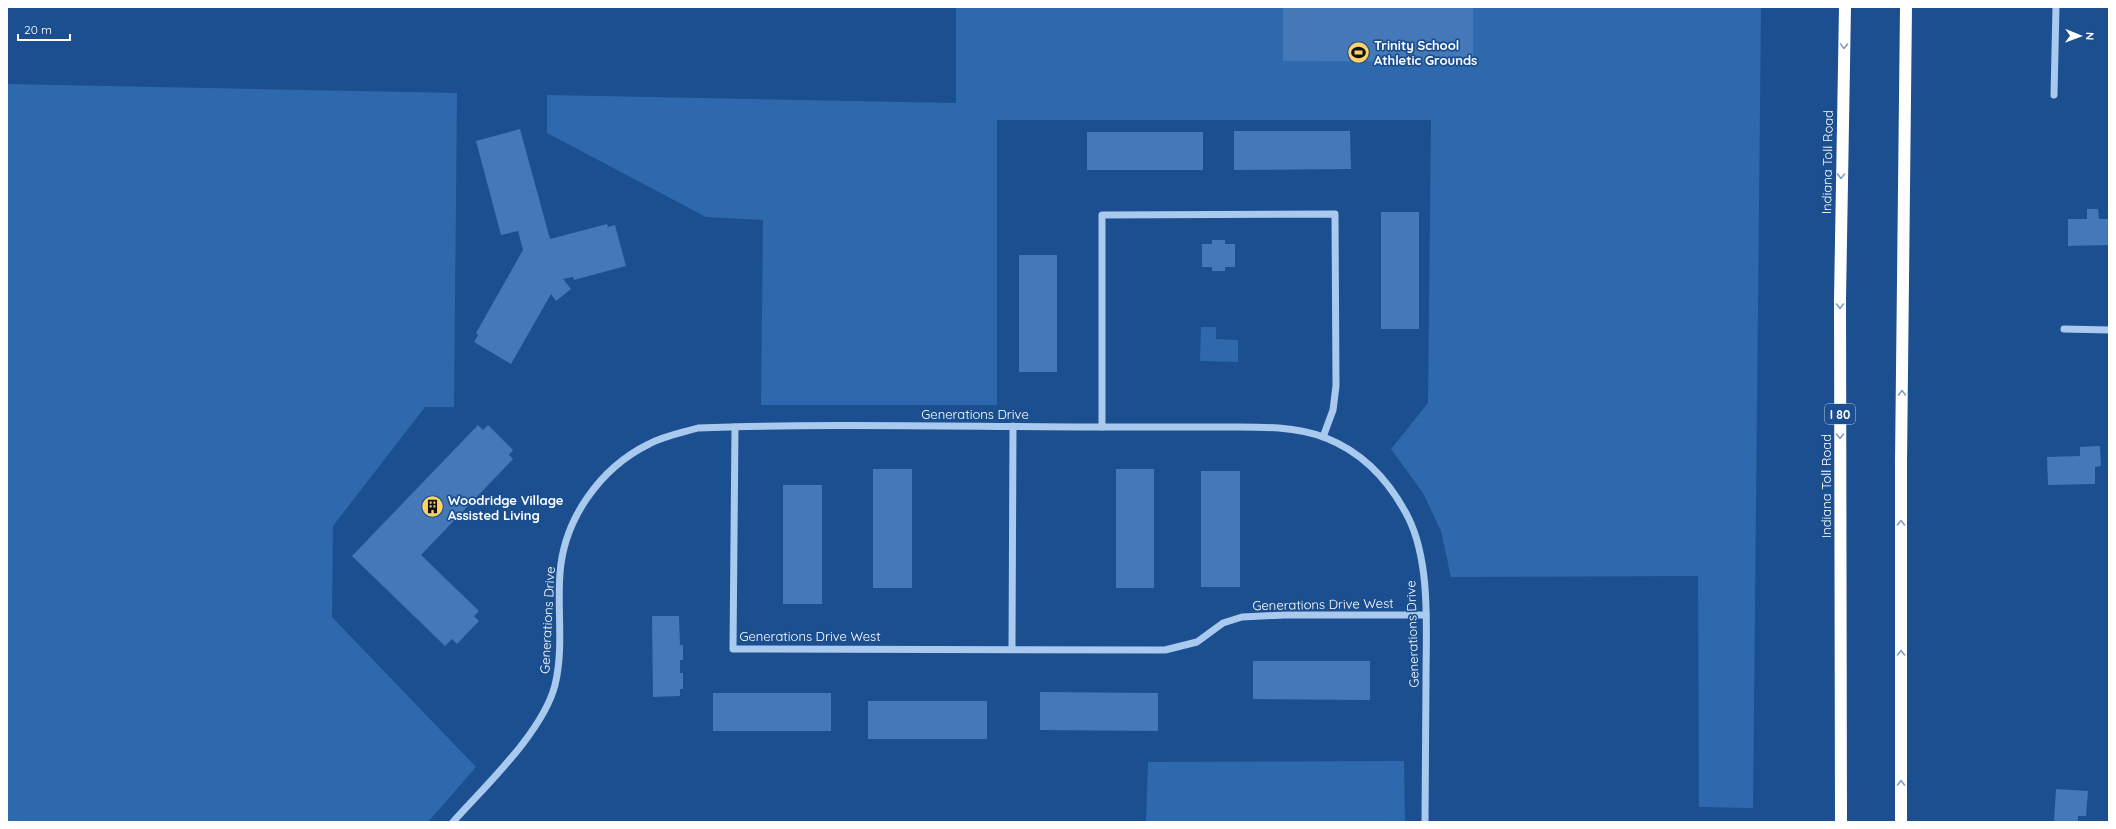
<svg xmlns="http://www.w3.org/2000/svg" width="2116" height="829" font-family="Quicksand,sans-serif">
<rect width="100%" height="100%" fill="#1b4f8f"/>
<g fill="#2e69ad">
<path d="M956 7H1761L1753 808 1699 807 1698 576 1451 577 1441 531 1423 493 1391 449 1428 403 1431 120H997V405H761L763 220 706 217 547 133V95L956 103Z"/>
<path d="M7 84 457 93 454 407H425L333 526 332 617 476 767 428 822H7Z"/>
<path d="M1201 327H1216V339L1238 340V362L1200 361Z"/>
<path d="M1404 761 1405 822H1146L1148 762Z"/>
</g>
<g fill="#4478b7">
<path d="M1283 7H1473V62L1283 61Z"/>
<path d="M520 129 550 239 607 224 608 227 615 225 626 266 574 280 573 277 563 279 571 289 556 301 551 294 511 364 474 342 478 335 476 333 523 250 518 231 501 235 476 141Z"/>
<path d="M1234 131H1350L1351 169 1234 170Z"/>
<rect x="1087" y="132" width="116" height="38"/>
<path d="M2087 209H2098L2099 219H2109V245L2068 246V219H2087Z"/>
<rect x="1381" y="212" width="38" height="117"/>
<path d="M1212 240H1225V244H1235V267H1225V271H1212V267H1202V244H1212Z"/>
<rect x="1019" y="255" width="38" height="117"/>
<path d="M478 425 483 430 488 425 513 450 509 455 513 459 421 555 479 611 474 616 479 621 457 644 452 639 445 646 352 556Z"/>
<path d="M2100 446 2101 466 2095 467V484L2048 485 2047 457 2080 456V447Z"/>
<rect x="873" y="469" width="39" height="119"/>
<rect x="1116" y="469" width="38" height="119"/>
<rect x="1201" y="471" width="39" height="116"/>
<rect x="783" y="485" width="39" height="119"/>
<path d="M652 616H679L680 645H683V660H680V673H683V689H680V696L653 697Z"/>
<path d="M1253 661H1370V700L1253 699Z"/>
<path d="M1040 692 1158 693V731L1040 730Z"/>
<rect x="713" y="693" width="118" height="38"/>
<rect x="868" y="701" width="119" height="38"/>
<path d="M2056 789 2088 791 2086 816H2078V822H2054Z"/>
</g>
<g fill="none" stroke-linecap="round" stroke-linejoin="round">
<g stroke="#a9c9ee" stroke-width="7">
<path d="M2054 95 2056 7"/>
<path d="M2064 329 2109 330"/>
<path d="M735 427 733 649 1165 650 1197 642 1223 623 1242 617 1284 615H1426"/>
<path d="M1102 427V215L1335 214 1336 386 1333 410 1323 437"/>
<path d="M1012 649 1013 426"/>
<path d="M453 822C485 786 543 732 555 685 564 648 557 610 560 573 564 519 600 468 649 444 664 436 681 433 698 428 833 423 969 427 1105 427 1142 427 1179 427 1216 427 1252 427 1293 425 1326 438 1364 453 1390 482 1408 517 1431 563 1426 629 1426 679 1426 727 1425 774 1425 822"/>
</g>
<g stroke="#fff" stroke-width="12">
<path d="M1841 822 1840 299 1845 7"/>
<path d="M1901 822V462L1906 7"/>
</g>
</g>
<defs><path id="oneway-chevron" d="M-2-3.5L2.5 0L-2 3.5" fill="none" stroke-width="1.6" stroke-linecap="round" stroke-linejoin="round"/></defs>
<g stroke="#829ec1">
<use href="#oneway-chevron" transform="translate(1844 46) rotate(92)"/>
<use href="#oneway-chevron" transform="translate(1841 176) rotate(91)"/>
<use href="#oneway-chevron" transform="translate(1840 306) rotate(90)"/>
<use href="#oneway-chevron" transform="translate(1902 393) rotate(-90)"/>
<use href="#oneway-chevron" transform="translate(1840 436) rotate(90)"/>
<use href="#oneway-chevron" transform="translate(1901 523) rotate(-90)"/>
<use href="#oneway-chevron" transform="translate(1901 653) rotate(-90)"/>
<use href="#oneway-chevron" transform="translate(1901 783) rotate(-90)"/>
</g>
<defs>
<symbol id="stadium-disc" viewBox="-11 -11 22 22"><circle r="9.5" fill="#ffd166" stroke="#1b4f8f"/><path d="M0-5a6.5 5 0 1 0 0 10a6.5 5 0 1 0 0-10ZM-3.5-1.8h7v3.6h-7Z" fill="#111"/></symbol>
<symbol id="building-disc" viewBox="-11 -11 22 22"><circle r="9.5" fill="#ffd166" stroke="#1b4f8f"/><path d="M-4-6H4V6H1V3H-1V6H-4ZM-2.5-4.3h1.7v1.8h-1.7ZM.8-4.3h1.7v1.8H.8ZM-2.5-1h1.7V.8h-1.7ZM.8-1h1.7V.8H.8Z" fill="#111"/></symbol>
</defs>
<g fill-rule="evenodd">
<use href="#stadium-disc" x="1346" y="40" width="25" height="25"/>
<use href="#building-disc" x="420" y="494" width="25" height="25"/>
</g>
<g text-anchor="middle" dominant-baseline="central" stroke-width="3.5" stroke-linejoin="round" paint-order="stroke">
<rect fill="#1b4f8f" stroke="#bbcadd" stroke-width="1" x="1825" y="404" width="30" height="20" rx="3"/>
<g font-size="12" font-weight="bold" fill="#fff">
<text x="1840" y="414">I 80</text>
</g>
<g font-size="13" font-weight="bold" fill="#fff" stroke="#1b4f8f" text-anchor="start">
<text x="1374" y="45">Trinity School<tspan x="1374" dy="15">Athletic Grounds</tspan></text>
<text x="448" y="500">Woodridge Village<tspan x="448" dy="15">Assisted Living</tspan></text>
</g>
<g font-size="13" fill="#fff" stroke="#1b4f8f">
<text transform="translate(1827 162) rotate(-89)">Indiana Toll Road</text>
<text x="975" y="414">Generations Drive</text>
<text transform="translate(1826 486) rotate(-90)">Indiana Toll Road</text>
<text transform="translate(1323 604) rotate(-1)">Generations Drive West</text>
<text transform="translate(547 620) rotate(-87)">Generations Drive</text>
<text transform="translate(1412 634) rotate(-92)">Generations Drive</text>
<text x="810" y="636">Generations Drive West</text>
</g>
</g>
<rect width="2116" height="829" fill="none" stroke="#ffffff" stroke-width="16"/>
<g transform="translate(2080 36) rotate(91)" stroke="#1b4f8f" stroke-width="3" paint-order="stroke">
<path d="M0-3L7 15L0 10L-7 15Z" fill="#ffffff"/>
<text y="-6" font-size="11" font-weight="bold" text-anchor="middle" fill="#ffffff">N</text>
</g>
<path d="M18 34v6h52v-6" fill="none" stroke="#ffffff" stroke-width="2"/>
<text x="24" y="34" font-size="12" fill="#ffffff" stroke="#1b4f8f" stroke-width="3" paint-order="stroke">20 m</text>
</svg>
